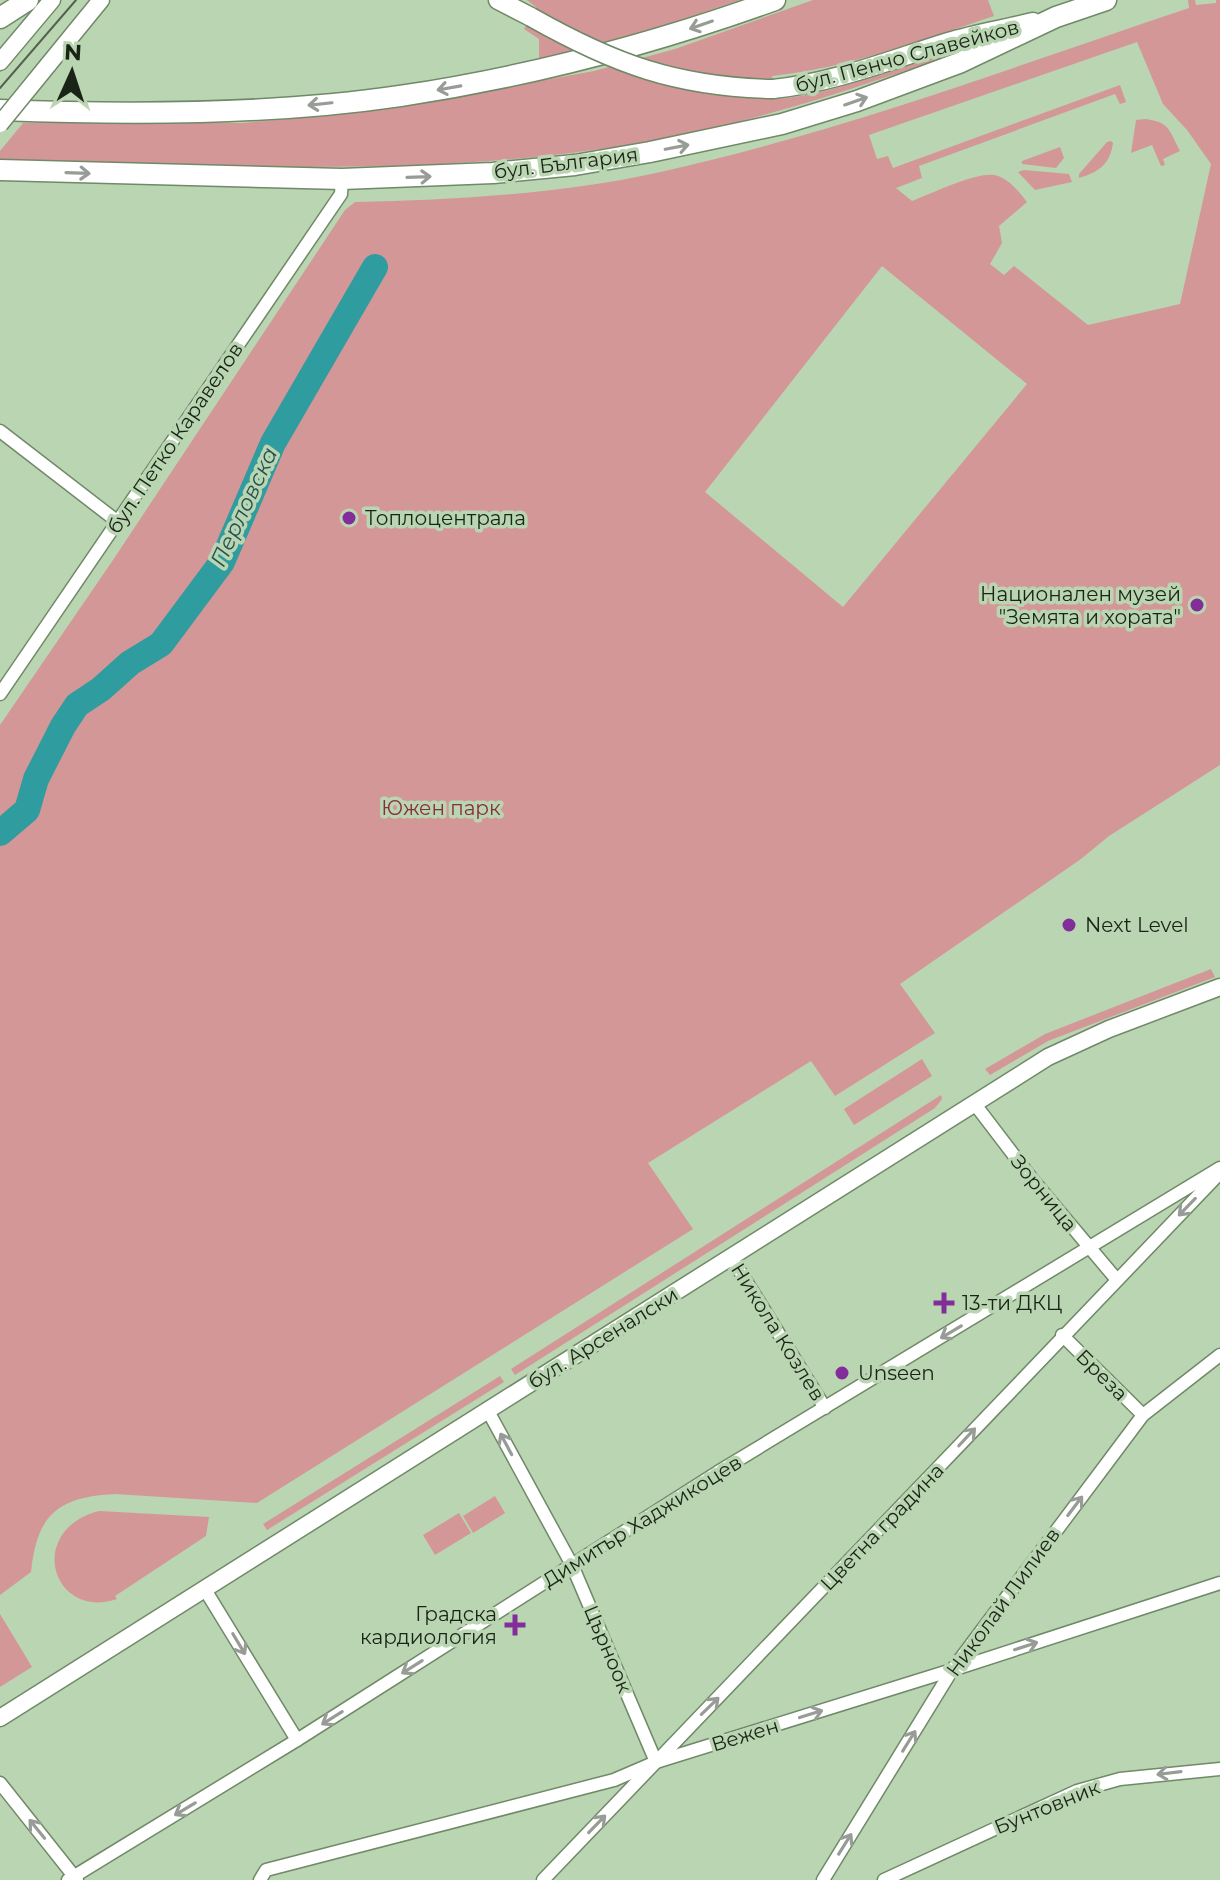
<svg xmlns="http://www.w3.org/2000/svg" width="1220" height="1880" font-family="Montserrat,sans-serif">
<rect width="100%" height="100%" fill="#bad5b1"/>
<g fill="#d49798" fill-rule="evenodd">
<path d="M527 0H740L621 40 539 61V39L524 29 537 8Z"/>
<path d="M813 0H988L994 16C921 40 849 68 772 76L774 99C831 96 890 69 945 52L946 56 937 60C852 89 769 117 681 135 457 181 228 166 0 159V151L23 123H243L381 110 594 71 675 49Z"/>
<path d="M1188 0H1195L1196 5 1216 3V0H1220V765L1109 836 1081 859 900 984 935 1033 835 1096 811 1061 648 1163 693 1229 257 1503 115 1494C57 1497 37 1515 31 1572L0 1595V725L113 560 345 210 355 202C455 200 559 194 656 173 838 133 1013 67 1189 8ZM1137 42 1163 104 1187 130 1211 164 1180 304 1088 325 1014 266 1004 275 990 264 1002 243 999 226 1027 202C1019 192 1011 181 998 176 981 169 931 194 912 201L896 188 922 178 919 166 1115 94 1120 104 1126 102 1120 85 893 168 888 156 877 159 869 135ZM882 266 1027 384 843 607 705 492Z"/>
<path d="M1145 119C1170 122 1169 130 1180 151L1163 159 1165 165 1161 166 1152 145 1131 153 1136 120Z"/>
<path d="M1111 141 1113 143C1110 164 1099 172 1079 178V174L1107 142Z"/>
<path d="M1060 147 1064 158 1056 168 1022 164V161Z"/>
<path d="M1024 170 1069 174 1072 182 1035 190 1018 172Z"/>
<path d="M1211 969 1215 977 1048 1041 990 1075 985 1069 1045 1034Z"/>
<path d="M922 1059 932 1076 854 1125 844 1109Z"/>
<path d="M941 1095 942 1099 935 1108 515 1375 511 1369Z"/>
<path d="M500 1376 504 1382 267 1530 263 1524Z"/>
<path d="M495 1496 505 1513 473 1533 463 1516Z"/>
<path d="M99 1511 209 1517 206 1536 115 1596 117 1599C52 1621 25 1530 99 1511Z"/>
<path d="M459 1513 471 1533 435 1555 423 1535Z"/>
<path d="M0 1614 32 1667 0 1687Z"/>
</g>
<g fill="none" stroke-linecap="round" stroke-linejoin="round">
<path stroke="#2f9c9f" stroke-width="26" d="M0 833 27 810 36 779 63 726 77 705 101 689 130 663 161 644 222 562 273 443 375 267"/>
<defs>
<g id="minor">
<path d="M0 431 118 522"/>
<path d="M0 694 341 194 342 179"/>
<path d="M974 1103 1032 1179 1117 1280"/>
<path d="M731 1257 825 1408"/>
<path d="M1062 1335 1143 1415"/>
<path d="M488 1411 572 1565 656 1762"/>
<path d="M204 1588 297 1740"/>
<path d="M0 1783 77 1880"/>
<path d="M68 1880 297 1740 718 1472 1220 1168"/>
<path d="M260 1880 266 1870 614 1780 656 1762 952 1670 1220 1583"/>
<path d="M543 1880C768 1646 993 1410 1218 1175"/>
<path d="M823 1880 952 1670 1143 1415 1220 1355"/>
<path d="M884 1880 1077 1791 1120 1779 1220 1769"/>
</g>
<g id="tertiary">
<path d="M0 62 52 0"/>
<path d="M48 65 101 0"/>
<path d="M0 1718 1048 1057 1109 1029 1220 987"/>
</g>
<g id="secondary">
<path d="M498 0 531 17"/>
<path d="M773 89C833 83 890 60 948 42 975 34 1005 29 1033 22"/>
</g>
<g id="primary">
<path d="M0 18 28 0"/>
<path d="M0 110C130 115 271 115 400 96 528 77 653 44 775 0"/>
<path d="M0 170 342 179 493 173 575 165 650 152 782 124 857 101 959 63 1056 17 1106 0"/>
</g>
</defs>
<use href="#minor" stroke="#708968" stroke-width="15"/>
<use href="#tertiary" stroke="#708968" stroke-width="19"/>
<use href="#secondary" stroke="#708968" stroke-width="21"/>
<use href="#primary" stroke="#708968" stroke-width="23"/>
<use href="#minor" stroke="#fff" stroke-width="12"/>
<use href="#tertiary" stroke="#fff" stroke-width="16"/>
<use href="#secondary" stroke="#fff" stroke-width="18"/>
<use href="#primary" stroke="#fff" stroke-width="20"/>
<path stroke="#52624c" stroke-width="2" d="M0 88 76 0"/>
<defs>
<path id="tertiary-bridge" d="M0 124 48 65"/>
<path id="secondary-bridge" d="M531 17C614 64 677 87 773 89"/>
</defs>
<use href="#tertiary-bridge" stroke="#708968" stroke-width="19" stroke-linecap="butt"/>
<use href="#secondary-bridge" stroke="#708968" stroke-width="21" stroke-linecap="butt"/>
<use href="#tertiary-bridge" stroke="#fff" stroke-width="16"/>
<use href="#secondary-bridge" stroke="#fff" stroke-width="18"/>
</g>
<defs><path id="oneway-shaft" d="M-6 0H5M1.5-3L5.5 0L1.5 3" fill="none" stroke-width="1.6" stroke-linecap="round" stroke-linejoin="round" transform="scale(2)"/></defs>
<g stroke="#989c96">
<use href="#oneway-shaft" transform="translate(701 25) rotate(161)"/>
<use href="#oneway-shaft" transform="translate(449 88) rotate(170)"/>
<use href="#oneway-shaft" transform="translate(856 101) rotate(-19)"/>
<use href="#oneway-shaft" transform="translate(320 104) rotate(174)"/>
<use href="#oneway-shaft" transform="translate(677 147) rotate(-11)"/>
<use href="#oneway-shaft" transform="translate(78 173) rotate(2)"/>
<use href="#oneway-shaft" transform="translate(419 177) rotate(-2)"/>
<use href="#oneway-shaft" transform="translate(1187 1207) rotate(134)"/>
<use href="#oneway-shaft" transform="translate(951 1332) rotate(149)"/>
<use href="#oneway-shaft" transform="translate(967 1437) rotate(-47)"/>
<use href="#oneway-shaft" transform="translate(506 1444) rotate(-118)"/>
<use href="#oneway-shaft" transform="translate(1075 1506) rotate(-53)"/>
<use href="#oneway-shaft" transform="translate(239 1644) rotate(59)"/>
<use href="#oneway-shaft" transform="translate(1026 1646) rotate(-18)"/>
<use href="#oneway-shaft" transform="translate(412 1667) rotate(148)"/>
<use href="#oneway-shaft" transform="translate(710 1706) rotate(-44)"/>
<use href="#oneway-shaft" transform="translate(811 1714) rotate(-17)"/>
<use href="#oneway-shaft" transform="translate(332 1718) rotate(148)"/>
<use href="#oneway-shaft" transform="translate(909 1741) rotate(-58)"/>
<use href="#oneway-shaft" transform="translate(1169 1773) rotate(173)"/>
<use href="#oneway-shaft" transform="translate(185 1809) rotate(149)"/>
<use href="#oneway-shaft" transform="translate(597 1824) rotate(-46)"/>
<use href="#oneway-shaft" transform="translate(37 1829) rotate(-129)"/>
<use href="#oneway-shaft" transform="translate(845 1844) rotate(-58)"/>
</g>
<g fill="#832d9b" stroke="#bad5b1" stroke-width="3">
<circle cx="349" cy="518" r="8"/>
<circle cx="1197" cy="605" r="8"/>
<circle cx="1069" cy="925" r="8"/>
<path d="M940 1291h8v8h8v8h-8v8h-8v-8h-8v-8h8z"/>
<circle cx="842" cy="1373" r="8"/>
<path d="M511 1613h8v8h8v8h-8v8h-8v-8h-8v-8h8z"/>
</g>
<g text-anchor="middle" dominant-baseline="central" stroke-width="7" stroke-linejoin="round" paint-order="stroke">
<g font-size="20" fill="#1a2416" stroke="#bad5b1">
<text transform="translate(907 56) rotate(-15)">бул. Пенчо Славейков</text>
<text transform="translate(566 163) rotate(-7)">бул. България</text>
<text transform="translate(175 438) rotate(-56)">бул. Петко Каравелов</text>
<text transform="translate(1044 1193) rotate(51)">Зорница</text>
<text transform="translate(778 1332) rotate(58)">Никола Козлев</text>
<text transform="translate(603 1338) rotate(-32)">бул. Арсеналски</text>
<text transform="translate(1102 1375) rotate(45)">Бреза</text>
<text transform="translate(642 1521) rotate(-32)">Димитър Хаджикоцев</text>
<text transform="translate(882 1527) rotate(-46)">Цветна градина</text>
<text transform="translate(1003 1602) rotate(-54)">Николай Лилиев</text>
<text transform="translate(608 1649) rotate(67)">Църноок</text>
<text transform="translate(745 1735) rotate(-17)">Вежен</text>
<text transform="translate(1047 1807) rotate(-22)">Бунтовник</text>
</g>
<g font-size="20" fill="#1a2416" stroke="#bad5b1" text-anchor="start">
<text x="365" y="518">Топлоцентрала</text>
<text x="1181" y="594" text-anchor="end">Национален музей<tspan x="1181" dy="23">"Земята и хората"</tspan></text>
<text x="1085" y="925">Next Level</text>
<text x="962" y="1303">13-ти ДКЦ</text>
<text x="858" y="1373">Unseen</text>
<text x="497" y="1614" text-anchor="end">Градска<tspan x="497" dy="23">кардиология</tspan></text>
</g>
<g font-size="20" fill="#892d37" stroke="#bad5b1">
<text x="441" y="808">Южен парк</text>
</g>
<g font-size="22" font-style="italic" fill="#255354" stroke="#bad5b1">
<text transform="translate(244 507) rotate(-65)">Перловска</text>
</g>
</g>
<g transform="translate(72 72) rotate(3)" stroke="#bad5b1" stroke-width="6" paint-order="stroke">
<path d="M0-6L14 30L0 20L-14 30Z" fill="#1a2416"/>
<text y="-12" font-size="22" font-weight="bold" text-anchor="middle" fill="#1a2416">N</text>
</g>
</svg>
